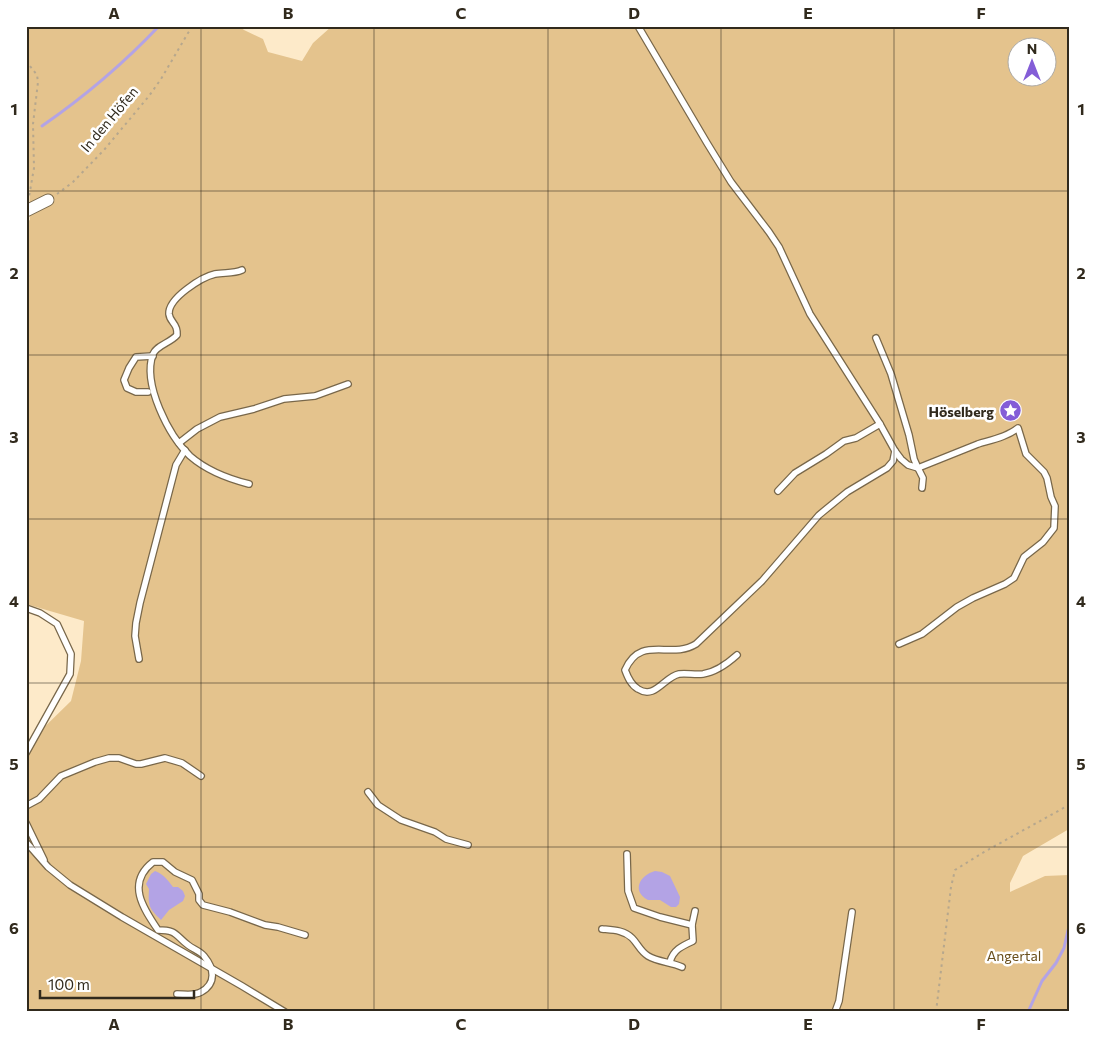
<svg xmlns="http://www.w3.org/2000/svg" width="1095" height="1038" font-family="Commissioner,sans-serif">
<rect width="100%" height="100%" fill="#fdeac9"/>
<path fill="#e4c38d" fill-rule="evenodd" d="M26 26H239L244 30 263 39 268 52 302 61 313 43 332 26H1069V829L1023 856 1010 883V892L1045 876 1069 875V1012H26V745L71 701 81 661 84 621 26 604V222L30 220 28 117 26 118ZM1018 48H1048V78H1018Z"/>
<g fill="#b3a3e5">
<path d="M155 871C163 874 168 880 173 887H178L183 891 185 896 183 901 169 910 161 920C149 908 148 906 149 889L146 884 151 874Z"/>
<path d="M655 871 662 872 670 876 680 897 679 904 676 907H671L660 900H648C631 891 640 875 655 871Z"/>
</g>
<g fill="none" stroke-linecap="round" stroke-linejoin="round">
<g stroke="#b3a3e5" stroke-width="3">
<path d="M42 126C84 97 124 63 159 26"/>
<path d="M1028 1012 1042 981 1056 963 1064 948 1068 930"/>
</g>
<defs>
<g id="lane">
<path d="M638 26 707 143 731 182 769 232 779 247 810 314 880 424 895 451 901 459 908 465 918 468 914 459 909 435 891 374 876 338"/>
<path d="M242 270C233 274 224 272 215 274 202 277 168 298 169 314 170 323 178 323 177 335 170 343 157 345 153 354 142 384 169 436 190 456 206 470 229 479 249 484"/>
<path d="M148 392H136L127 388 124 380 129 368 136 357 153 356"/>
<path d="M179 443 197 429 220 417 254 409 284 399 315 396 348 384"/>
<path d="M778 491 795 473 826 454 844 441 856 438 880 424"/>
<path d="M26 608 40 613 57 624 71 654 70 674 26 753"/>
<path d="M899 644 922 634 957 607 973 598 1005 584 1014 578 1024 557 1043 542 1054 528 1055 506 1051 497 1047 478 1044 472 1026 454 1018 428C1007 437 991 440 978 444 958 452 938 460 918 468L923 478 922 488"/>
<path d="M737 655C727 664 716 672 703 674 695 675 687 673 679 674 664 677 655 700 638 689 631 685 628 678 625 670 641 634 670 660 696 644L762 581 819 515 847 492 887 468 893 461 895 451"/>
<path d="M139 659 135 636 136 623 140 603 176 465 185 450"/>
<path d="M368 792 378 805 401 820 435 832 446 839 468 845"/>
<path d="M26 806 39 799 61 776 95 762 109 758H119L136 764H141L165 758 182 763 201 776"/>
<path d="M26 823 44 860"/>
<path d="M26 842 48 867 70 885 122 917 242 986 285 1012"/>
<path d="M627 854 628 891 634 908 660 917 692 925"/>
<path d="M602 929C613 930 624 930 632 938 638 944 640 951 648 956 658 962 671 962 682 967"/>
<path d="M670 962C673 950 682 946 693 941L692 925 695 911"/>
<path d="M177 994C185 994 194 996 201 992 217 983 214 968 204 956 200 951 193 949 188 945 175 935 177 930 158 930 143 908 126 883 153 862H163L175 872 192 880 199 894V900L203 905 230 912 265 925 278 927 305 935"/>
<path d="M835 1012 839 1001 852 912"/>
</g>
<path id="street" d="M26 211 48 200"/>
</defs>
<use href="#lane" stroke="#78674a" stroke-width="8"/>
<use href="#street" stroke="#78674a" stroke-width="13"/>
<g stroke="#b6a78d" stroke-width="2" stroke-dasharray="2.5 4" stroke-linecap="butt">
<path d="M26 61 37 75 38 82 33 124 34 168 29 197"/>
<path d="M57 194 73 182 104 150 149 96 161 79 188 33 193 26"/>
<path d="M936 1012 951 887 955 870 984 852 1069 805"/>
</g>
<use href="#lane" stroke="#fff" stroke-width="5.5"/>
<use href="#street" stroke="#fff" stroke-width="11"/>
</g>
<path fill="none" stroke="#312a1d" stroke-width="1" stroke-opacity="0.55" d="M201 26V1012M374 26V1012M548 26V1012M721 26V1012M894 26V1012M26 191H1069M26 355H1069M26 519H1069M26 683H1069M26 847H1069"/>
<defs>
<symbol id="sight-disc" viewBox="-11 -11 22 22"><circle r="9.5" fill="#845dd7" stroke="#fff"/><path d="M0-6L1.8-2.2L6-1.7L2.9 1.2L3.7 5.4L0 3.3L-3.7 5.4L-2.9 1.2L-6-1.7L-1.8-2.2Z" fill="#fff"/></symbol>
</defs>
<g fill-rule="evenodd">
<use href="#sight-disc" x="998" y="398" width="25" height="25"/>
</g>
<g text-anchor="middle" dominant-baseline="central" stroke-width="5" stroke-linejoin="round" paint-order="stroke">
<g font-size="14" fill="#312a1d" stroke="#fff">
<text transform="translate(109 119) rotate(-50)">In den Höfen</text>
</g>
<g font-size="14" font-weight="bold" fill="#312a1d" stroke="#fff" text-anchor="end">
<text x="994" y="411">Höselberg</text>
</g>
<g font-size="14" fill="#6a4f1c" stroke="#fff">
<text x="1014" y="955">Angertal</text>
</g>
</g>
<rect width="1095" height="1038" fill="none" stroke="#ffffff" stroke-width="55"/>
<g transform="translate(1032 62)"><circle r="24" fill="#ffffff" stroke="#adaaa5"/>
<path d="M0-4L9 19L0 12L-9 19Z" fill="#845dd7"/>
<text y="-8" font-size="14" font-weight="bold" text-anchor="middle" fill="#312a1d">N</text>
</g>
<path d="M40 990v8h154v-8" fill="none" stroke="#312a1d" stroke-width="2.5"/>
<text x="48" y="990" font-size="15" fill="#312a1d" stroke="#ffffff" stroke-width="4" paint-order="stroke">100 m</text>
<rect x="28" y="28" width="1040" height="982" fill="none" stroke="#312a1d" stroke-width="2"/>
<g font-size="16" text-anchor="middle" font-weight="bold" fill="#312a1d">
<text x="114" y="19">A</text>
<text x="288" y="19">B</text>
<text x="461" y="19">C</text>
<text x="634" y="19">D</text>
<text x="808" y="19">E</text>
<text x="981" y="19">F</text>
<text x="14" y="115">1</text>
<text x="1081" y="115">1</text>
<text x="14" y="279">2</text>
<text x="1081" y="279">2</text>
<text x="14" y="443">3</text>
<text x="1081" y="443">3</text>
<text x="14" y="607">4</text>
<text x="1081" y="607">4</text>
<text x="14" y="770">5</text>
<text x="1081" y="770">5</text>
<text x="14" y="934">6</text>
<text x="1081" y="934">6</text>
<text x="114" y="1030">A</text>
<text x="288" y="1030">B</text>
<text x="461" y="1030">C</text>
<text x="634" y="1030">D</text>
<text x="808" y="1030">E</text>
<text x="981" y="1030">F</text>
</g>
</svg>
